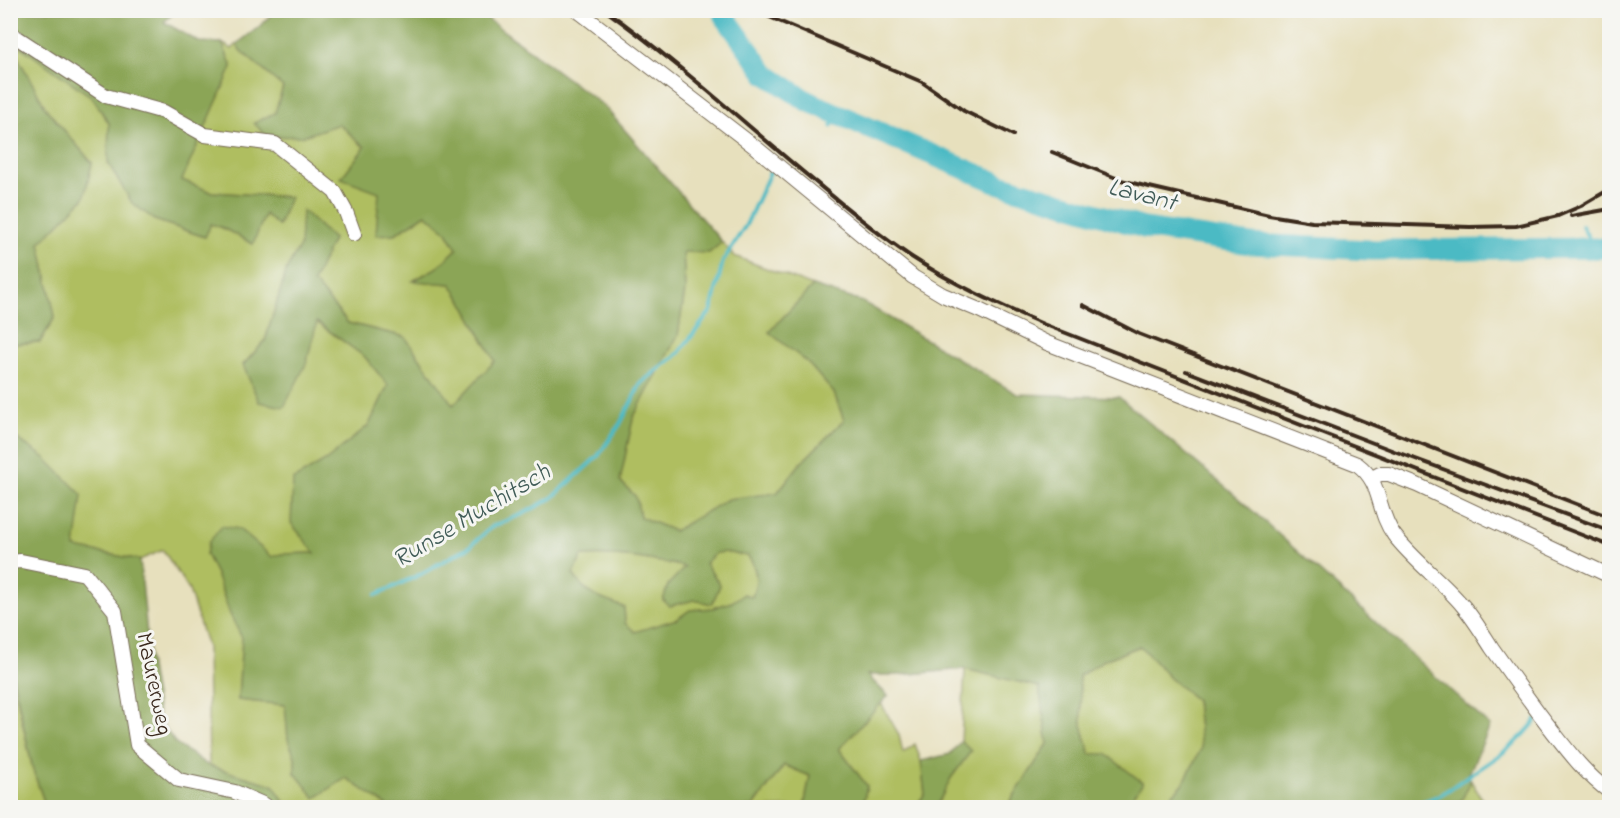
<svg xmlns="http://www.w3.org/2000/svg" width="1620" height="818" font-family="'Indie Flower',sans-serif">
<rect width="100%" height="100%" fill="#f6f6f2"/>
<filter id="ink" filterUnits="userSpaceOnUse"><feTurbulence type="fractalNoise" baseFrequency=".0167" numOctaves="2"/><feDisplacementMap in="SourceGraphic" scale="12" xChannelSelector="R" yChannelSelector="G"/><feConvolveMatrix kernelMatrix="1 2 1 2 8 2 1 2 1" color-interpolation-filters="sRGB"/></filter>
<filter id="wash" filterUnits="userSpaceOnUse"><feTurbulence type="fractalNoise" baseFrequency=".008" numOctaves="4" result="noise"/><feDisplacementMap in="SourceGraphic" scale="24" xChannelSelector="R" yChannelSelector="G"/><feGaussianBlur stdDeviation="1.35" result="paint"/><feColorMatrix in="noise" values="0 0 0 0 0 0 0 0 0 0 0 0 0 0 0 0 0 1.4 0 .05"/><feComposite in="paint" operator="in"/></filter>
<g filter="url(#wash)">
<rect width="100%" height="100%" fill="#e7e0bd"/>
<g fill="#afbe61" stroke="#757440" stroke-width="1.5">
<path d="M11 40 92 97 109 123 108 163 155 220 205 237 210 223 223 228 253 244 265 214 279 226 289 197 211 192 181 181 232 67 222 43 232 49 237 44 240 50 283 87 275 113 303 136 339 124 365 148 379 192 395 234 426 214 447 232 457 249 438 267 414 280 451 284 462 301 495 361 453 406 405 337 348 323 313 282 333 239 300 246 287 269 265 341 243 365 306 364 316 322 365 357 388 385 369 425 327 460 293 480 316 553 281 554 272 557 239 530 206 554 216 574 230 614 242 638 238 700 286 705 288 739 295 757V773L346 778 389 807H288L273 785 209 766 207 647 189 590 163 550 140 560 75 548 45 458 11 434V344L40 342 55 317 40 243 84 198 92 163 47 110 11 45Z"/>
<path d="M722 242 734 256 813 286 769 332 807 362 834 393 844 420 800 464 777 493 728 499 674 531 640 517 636 497 620 481 633 418 678 335 685 290 683 251 709 253Z"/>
<path d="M724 552 748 556C758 570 758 582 752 597L744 594 732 602 713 608 690 610 677 619 635 632 625 623 624 607C602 600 586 595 573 574L582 556C616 554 652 559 685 567L663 600 670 606 694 600 712 604 720 585 705 563 716 553Z"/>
<path d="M1141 646 1170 678 1196 700 1201 749 1183 784 1160 807H1125L1143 782 1090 754 1082 725 1079 676 1104 660Z"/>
<path d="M10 668 33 770 46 807H11Z"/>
<path d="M965 669 1039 687 1048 744 1010 802 1009 807 936 808 951 778 970 751 961 741Z"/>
<path d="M881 703 899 735 903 753 915 744 921 761 925 794 915 807H862L867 786 839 749Z"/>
<path d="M784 765 810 776 804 807 753 808Z"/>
<path d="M1471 781 1487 807 1429 808 1461 801Z"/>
<path d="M465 798 498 807 393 808Z"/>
</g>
<g fill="#8ba557" stroke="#63683a" stroke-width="1.5" fill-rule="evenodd">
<path d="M11 11H176L164 22 199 42 222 43 232 67 182 180 211 192 290 197 278 226 265 214 253 244 223 228 211 224 205 237 155 220 132 203 108 163 109 123 92 97 11 40Z"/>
<path d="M275 11H477L604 106 722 242 709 253 683 252 685 290 678 335 633 418 620 481 636 497 640 517 674 531 728 499 777 493 800 464 844 420 834 393 807 362 769 332 813 286 863 302 1017 394 1119 397 1245 504 1490 726 1468 776 1471 781 1461 801 1429 808 1160 807 1183 784 1201 749 1196 700 1170 678 1140 646 1104 660 1079 676 1082 725 1090 754H1106L1143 783 1125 807H1009L1010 802 1048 744 1039 687 965 669 900 675H867L888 696 839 749 867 786 862 807H804L810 776 784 765 753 807 498 808 465 798 389 807 346 778 315 798 295 773V757L288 739 285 705 238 700 242 638 230 614 216 574 206 554 209 542 222 526 239 529 272 557 281 554 315 553 291 523 293 480 327 460 369 425 388 385 365 357 317 322 306 364 284 407 259 402 243 365 265 341 287 269 300 246 302 210 333 239 313 282 348 323 405 337 453 405 495 361 462 301 451 284 413 281 438 267 457 249 447 232 426 214 395 234 376 235 379 192 341 178 365 147 339 124 303 136 267 137 254 123 275 113 283 87 240 50 237 44 260 26ZM724 552 748 556C758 570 758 582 752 597L744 594 732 602 713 608 690 610 677 619 635 632 625 623 624 607C602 600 586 595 573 574L582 556C616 554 651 559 685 567L668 585 663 600 670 606 694 600 712 604 720 585 705 563 716 553Z"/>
<path d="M11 45 47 110 92 163 84 198 40 243 55 317 40 342 11 344Z"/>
<path d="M10 434 45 458 82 495 75 548 140 560 150 667 159 720 176 744 209 766 273 785 288 807H46L33 770 11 668Z"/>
<path d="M961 741 971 751 951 778 936 807H915L925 794 921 761 950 754Z"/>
</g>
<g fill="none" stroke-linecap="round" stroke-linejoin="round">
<g stroke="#4cbac4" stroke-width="4">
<path d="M831 126 840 115"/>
<path d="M1582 226 1594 248"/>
<path d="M376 595 419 575 469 547 493 526 523 514 552 498 598 456 620 424 641 383 678 354 711 311 723 261 746 225 772 168"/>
<path d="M1407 808 1440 795 1451 788C1480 767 1516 749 1536 720"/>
</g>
<path stroke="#4cbac4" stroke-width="21" d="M723 10 725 17 766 74 807 101 1000 184 1144 228 1251 244 1371 250 1610 248"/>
</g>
</g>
<g filter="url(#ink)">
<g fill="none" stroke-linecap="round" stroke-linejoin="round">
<defs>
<g id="minor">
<path d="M577 10 755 147 913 277 943 295 979 310 1047 343 1357 464C1383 483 1376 510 1394 535 1414 561 1442 581 1463 606 1474 619 1483 634 1492 648 1511 675 1530 702 1551 729 1568 751 1586 775 1610 792"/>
<path d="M10 33 106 96 164 112 205 135 275 144 335 192 346 212 354 234"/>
<path d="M1372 478 1380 474H1389L1417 485 1610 576"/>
<path d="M10 562 21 561 85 574 115 611 137 745 179 780 235 792 265 805 266 808"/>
</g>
</defs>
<use href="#minor" stroke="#776a56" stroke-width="16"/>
<use href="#minor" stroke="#fff" stroke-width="14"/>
<g stroke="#3b2a1e" stroke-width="4">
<path d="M605 10C678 62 744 123 813 180 844 206 876 233 910 256 951 283 997 304 1043 324L1610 546"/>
<path d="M753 10 922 82 964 111 1013 135"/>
<path d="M1052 152 1121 180 1145 186 1269 215 1312 222 1470 227 1516 226 1558 216 1581 206 1610 189"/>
<path d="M1571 216 1610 209"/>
<path d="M1083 305 1139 334 1610 517"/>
<path d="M1186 371 1394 451 1610 531"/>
</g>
</g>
</g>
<g text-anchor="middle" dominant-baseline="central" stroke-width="6" stroke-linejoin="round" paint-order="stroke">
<g font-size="24" fill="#3b2a1e" stroke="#f6f6f2">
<text transform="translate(153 684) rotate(78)">Maurerweg</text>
</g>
<g font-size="26" font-style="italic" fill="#415c58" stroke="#f6f6f2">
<text transform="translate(1142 196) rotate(14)">Lavant</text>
<text transform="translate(472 517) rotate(-31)">Runse Muchitsch</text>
</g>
</g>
<rect width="1620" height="818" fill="none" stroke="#f6f6f2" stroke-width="36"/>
</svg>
